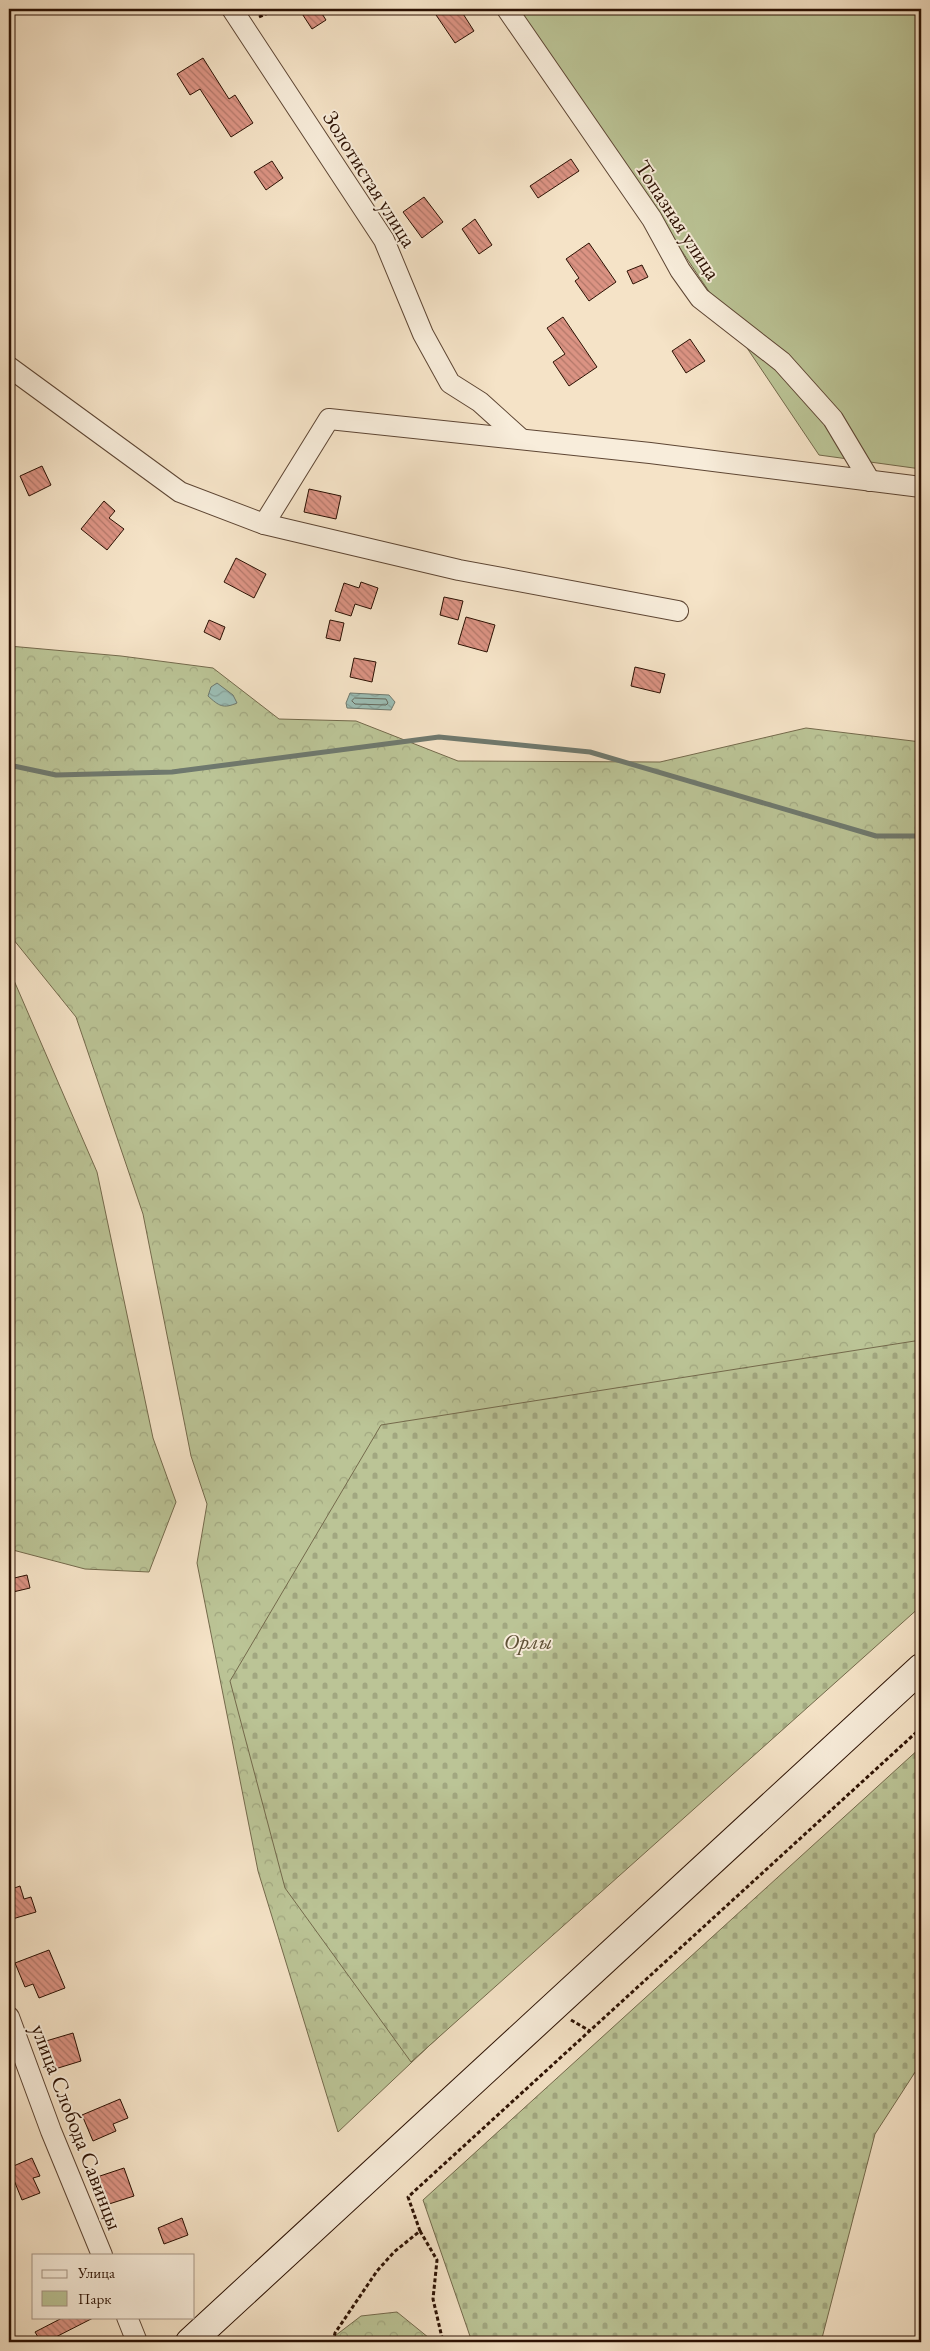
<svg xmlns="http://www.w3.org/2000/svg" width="930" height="2351" font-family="'EB Garamond',serif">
<defs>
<pattern id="forest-crowns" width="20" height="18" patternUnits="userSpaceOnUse" patternTransform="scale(1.25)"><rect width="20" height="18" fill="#bbc496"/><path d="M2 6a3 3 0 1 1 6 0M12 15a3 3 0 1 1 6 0" fill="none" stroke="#a1a780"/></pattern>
<pattern id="cemetery-stones" width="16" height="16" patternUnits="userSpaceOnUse" patternTransform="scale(1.25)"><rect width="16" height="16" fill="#bbc496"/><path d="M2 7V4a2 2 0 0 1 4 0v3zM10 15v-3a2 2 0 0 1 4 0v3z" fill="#a1a780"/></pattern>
<pattern id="water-waves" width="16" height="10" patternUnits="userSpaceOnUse" patternTransform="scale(1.25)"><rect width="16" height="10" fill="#9cbeb5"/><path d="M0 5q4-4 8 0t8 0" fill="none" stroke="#87a29a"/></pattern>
<pattern id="building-back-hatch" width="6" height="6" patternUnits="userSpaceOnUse" patternTransform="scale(1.25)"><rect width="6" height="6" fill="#db9383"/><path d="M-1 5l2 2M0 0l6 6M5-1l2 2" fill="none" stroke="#b27769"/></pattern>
</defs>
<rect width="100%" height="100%" fill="#f5e3c7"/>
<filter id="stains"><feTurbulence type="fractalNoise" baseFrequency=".004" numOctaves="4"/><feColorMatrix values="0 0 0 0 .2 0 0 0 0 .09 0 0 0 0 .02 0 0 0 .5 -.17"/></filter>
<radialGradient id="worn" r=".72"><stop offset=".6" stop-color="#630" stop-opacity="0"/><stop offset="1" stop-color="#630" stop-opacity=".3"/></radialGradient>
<path fill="#bbc496" stroke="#746a4c" d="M519 9H921V469L819 455Z"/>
<g fill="url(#forest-crowns)" stroke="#746a4c">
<path d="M9 646 121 656 213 668 279 719 356 721 458 761 660 762 806 728 921 742V1581L338 2132 258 1871 197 1563 207 1504 191 1456 143 1214 76 1017 9 934Z"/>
<path d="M9 969 97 1172 153 1438 176 1502 149 1572 85 1569 9 1549Z"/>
<path d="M397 2312 434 2342H327L361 2316Z"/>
</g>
<g fill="url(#cemetery-stones)" stroke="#746a4c">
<path d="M921 1340V1606L411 2062 285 1888 230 1681 381 1425Z"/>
<path d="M921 1747V2063L875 2134 821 2342H472L423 2200Z"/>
</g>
<g fill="url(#water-waves)" stroke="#6f796e">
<path d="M217 683 233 695 237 703C223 709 219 706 208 696L211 687Z"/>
<path d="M350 693 389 695 395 702 391 710 347 708 346 703Z"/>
</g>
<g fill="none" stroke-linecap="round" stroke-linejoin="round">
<path stroke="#64685c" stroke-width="1" d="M355 698 386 699 388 703 386 705 355 704 352 701Z"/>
<path stroke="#6f796e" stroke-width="5" d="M9 765 56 775 172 772 439 737 590 752 876 836H921"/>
</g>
<g fill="url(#building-back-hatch)" stroke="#2c1103">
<path d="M299 9H319L326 20 312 29Z"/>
<path d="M432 9H460L474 31 455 43Z"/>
<path d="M203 58 229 99 235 95 253 123 231 137 200 89 190 95 177 74Z"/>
<path d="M571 159 579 171 538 198 530 186Z"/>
<path d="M272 161 283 178 266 190 254 172Z"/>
<path d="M424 197 443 222 422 238 403 212Z"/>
<path d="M475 219 492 245 479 254 462 229Z"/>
<path d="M589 243 616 282 589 301 575 281 579 278 566 259Z"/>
<path d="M642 265 648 277 633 284 627 271Z"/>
<path d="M563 317 597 367 569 386 553 362 565 354 547 328Z"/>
<path d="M690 339 705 361 686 373 672 351Z"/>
<path d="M42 466 51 485 29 496 20 476Z"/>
<path d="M309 489 341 496 336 519 304 512Z"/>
<path d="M104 501 115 511 109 518 124 529 107 550 81 529Z"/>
<path d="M236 558 266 574 254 598 224 582Z"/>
<path d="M361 582 378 588 371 609 355 604 351 616 335 611 344 583 359 588Z"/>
<path d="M444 597 463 601 458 620 440 615Z"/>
<path d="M466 617 495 625 487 652 458 644Z"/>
<path d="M209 620 225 627 220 640 204 632Z"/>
<path d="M330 620 344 623 340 641 326 638Z"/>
<path d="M354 658 376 662 372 682 350 677Z"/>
<path d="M635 667 665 674 660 693 631 686Z"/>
<path d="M27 1575 30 1588 13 1592 10 1579Z"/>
<path d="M20 1886 24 1899 31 1897 36 1912 9 1920V1890Z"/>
<path d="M49 1950 65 1988 39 1998 33 1984 25 1987 15 1963Z"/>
<path d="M73 2033 81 2061 55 2069 46 2041Z"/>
<path d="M120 2099 128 2118 113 2124 116 2131 93 2141 82 2115Z"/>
<path d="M32 2158 40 2176 33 2178 40 2193 22 2200 9 2168Z"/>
<path d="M124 2168 134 2196 106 2205 97 2177Z"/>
<path d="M182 2218 188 2235 164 2244 158 2228Z"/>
<path d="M64 2317H95L46 2342H41L35 2332Z"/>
</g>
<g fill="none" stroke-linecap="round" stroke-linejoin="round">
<defs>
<g id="street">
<path d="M232 9 384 240 423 334 450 383 480 402 521 439"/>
<path d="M507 9 652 219 680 270 700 298 782 362 833 419 870 481"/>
<path d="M9 367 180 492 264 524 459 570 678 611"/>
<path d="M264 524 329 419 650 453 921 487"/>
<path d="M9 2017 51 2131 102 2255"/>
<path d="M127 2317 137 2342"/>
</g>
<path id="secondary" d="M190 2342 921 1668"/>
</defs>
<use href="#street" stroke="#5e4634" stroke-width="22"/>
<use href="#secondary" stroke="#2c1103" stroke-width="30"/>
<g stroke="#2c1103" stroke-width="3" stroke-dasharray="4 2.5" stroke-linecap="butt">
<path d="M259 17 277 9"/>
<path d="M571 2020 590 2031"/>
<path d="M420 2231 437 2260 433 2299 443 2342"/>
<path d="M333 2342 335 2333 377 2271 394 2252 420 2231 408 2197 921 1728"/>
</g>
<use href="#street" stroke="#f8eddb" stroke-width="20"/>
<use href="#secondary" stroke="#f8eddb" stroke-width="28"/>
</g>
<g text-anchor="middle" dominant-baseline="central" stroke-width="4" stroke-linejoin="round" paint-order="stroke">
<g font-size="22" fill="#2c1103" stroke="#f8eddb">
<text transform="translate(370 179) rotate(58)">Золотистая улица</text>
<text transform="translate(678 220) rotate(57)">Топазная улица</text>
<text transform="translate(77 2127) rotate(69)">улица Слобода Савинцы</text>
</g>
<g font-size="22" font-style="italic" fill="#5e5036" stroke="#f8eddb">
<text x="528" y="1641">Орлы</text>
</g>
</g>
<rect width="930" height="2351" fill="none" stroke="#f5e3c7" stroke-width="30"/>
<rect x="10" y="10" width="910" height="2331" fill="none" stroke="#2c1103" stroke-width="2.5"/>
<rect x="15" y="15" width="900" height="2321" fill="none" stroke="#2c1103"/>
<rect x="32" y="2254" width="162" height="65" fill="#f8eddb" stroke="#a69585"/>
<rect x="42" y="2270" width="25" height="8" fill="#f8eddb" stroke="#a69585"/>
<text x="78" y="2278" font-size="15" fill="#2c1103">Улица</text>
<rect x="42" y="2291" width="25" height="15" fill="#bbc496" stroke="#a69585"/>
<text x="78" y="2304" font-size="15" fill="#2c1103">Парк</text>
<rect width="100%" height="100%" filter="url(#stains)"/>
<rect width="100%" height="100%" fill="url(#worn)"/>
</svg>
